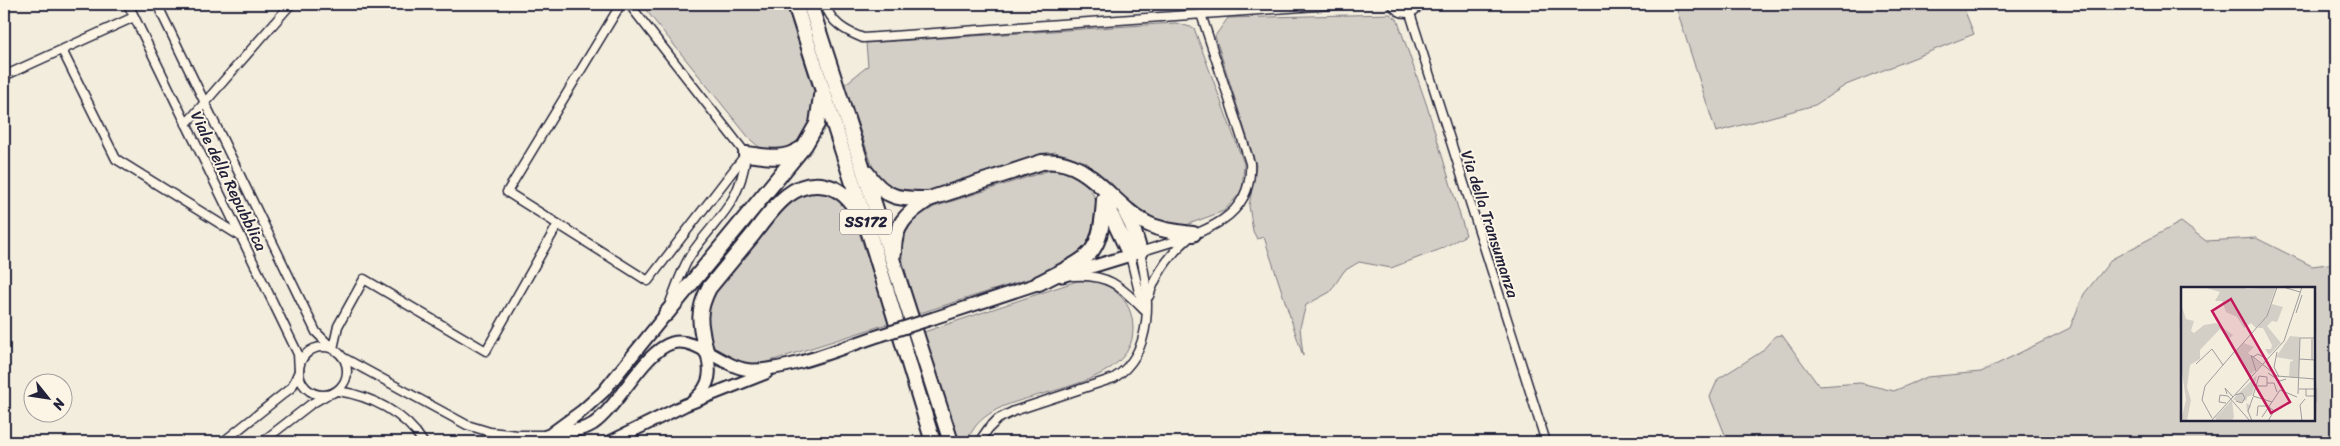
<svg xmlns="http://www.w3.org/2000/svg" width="2340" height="446" font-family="Sriracha,sans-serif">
<rect width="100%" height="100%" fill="#f3edde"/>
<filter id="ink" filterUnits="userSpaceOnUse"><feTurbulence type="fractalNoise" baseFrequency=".02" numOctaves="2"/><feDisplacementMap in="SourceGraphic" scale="10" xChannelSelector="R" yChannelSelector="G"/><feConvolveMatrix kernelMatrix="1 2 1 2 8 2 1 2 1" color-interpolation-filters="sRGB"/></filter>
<g filter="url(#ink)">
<g fill="#d4cfc6" stroke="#7b7880" fill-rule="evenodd">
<path d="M641 4H786L816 98C818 124 799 155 770 152 763 151 755 144 750 139Z"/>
<path d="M1675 4H1962L1974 34 1846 85 1815 105 1716 132Z"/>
<path d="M1390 14 1397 19 1427 106 1466 235 1441 249 1391 268 1359 262 1344 271 1330 292 1306 305 1300 327 1303 356 1264 237 1257 239 1253 231 1249 206 1256 165 1215 36 1228 18Z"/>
<path d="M1176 23 1194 28 1244 164 1242 191 1224 211 1186 225 1158 223 1127 202 1086 162 1055 152 925 192 901 194 881 182 874 170 844 85 868 66 866 43Z"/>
<path d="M1050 170C1071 169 1097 186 1097 210 1098 221 1094 234 1092 245L1063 268 917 314 901 254V241L913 220 934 207Z"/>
<path d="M805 190 834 193 853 215 890 323 764 363 741 364 722 356 708 340 706 306 724 277 783 204Z"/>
<path d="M2181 222 2206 241 2256 238 2312 266 2336 263V442H1728L1710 397 1718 379 1761 352 1775 336 1782 335 1819 386 1860 383 1894 391 1927 377 1981 372 2070 328 2084 294 2112 259ZM2314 288V420H2182V288Z"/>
<path d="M1077 281C1092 281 1105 282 1116 292 1128 302 1133 314 1133 329 1133 387 1032 389 994 411 979 420 973 427 967 442H957L924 332Z"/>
</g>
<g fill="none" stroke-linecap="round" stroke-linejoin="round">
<defs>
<g id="street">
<path d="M128 4 298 354 299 371 292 387 223 442"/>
<path d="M157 4 316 332 333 349"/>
<path d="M621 4 507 192 648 281 746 154"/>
<path d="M629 4 746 154"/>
<path d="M825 4C831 23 845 31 863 38L1345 4"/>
<path d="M1392 4C1399 16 1413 16 1420 4"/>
<path d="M1410 13 1546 442"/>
<path d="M62 50 116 159 240 236"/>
<path d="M4 76 134 17"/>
<path d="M186 124 291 4"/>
<path d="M1130 255 1143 308"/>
<path d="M1073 276C1108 273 1121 287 1144 310"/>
<path d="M1149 296C1157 271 1171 253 1190 237"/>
<path d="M670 303C676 287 681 271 690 256 716 217 739 208 746 156"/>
<circle cx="323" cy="371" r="24"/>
<path d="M333 349 338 326 364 279 486 351 558 224"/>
<path d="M344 358 467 425 490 432 518 435H543"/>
<path d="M338 391C371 396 405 413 423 442"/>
<path d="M262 442 311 404 325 396"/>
<path d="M979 442 988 429 998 419 1014 411 1114 378C1155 352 1150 294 1140 252 1187 236 1254 226 1250 163L1201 14"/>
</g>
<g id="secondary">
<path d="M1062 276 1137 253"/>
<path d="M934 318 1046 281"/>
<path d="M695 399C711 385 712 371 706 351"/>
<path d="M552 433 582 411 603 392 666 314"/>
<path d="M532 442C537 440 543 437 549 435 564 430 579 433 593 424 619 406 644 351 672 343 697 336 724 370 753 370 792 370 843 347 881 335"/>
<path d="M610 442 685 405 766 373"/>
</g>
<g id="highway">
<path d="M795 4 870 236 933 442"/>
<path d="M810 4 951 442"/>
<path d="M746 154C765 156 782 161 799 150"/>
<path d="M867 173C885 199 899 199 929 199"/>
<path d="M1105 202 1130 255"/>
<path d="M1125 211 1132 225 1140 252"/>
<path d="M894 253C893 226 907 213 929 199L1042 162C1089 156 1110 205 1148 224 1162 231 1178 232 1193 234"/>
<path d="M1039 283C1089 257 1101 259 1104 199"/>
<path d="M666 314 805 145 817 124 821 96"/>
<path d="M706 351C700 325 696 313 709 288 723 271 737 254 751 237 770 213 791 178 826 186 841 189 850 199 857 212"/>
</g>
</defs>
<use href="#street" stroke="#22223b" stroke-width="11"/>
<use href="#secondary" stroke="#22223b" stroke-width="15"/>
<use href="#highway" stroke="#22223b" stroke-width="18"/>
<use href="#street" stroke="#fcf5e5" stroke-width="8"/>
<use href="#secondary" stroke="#fcf5e5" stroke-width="11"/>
<use href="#highway" stroke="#fcf5e5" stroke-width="14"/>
<defs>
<path id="secondary-bridge" d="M881 335 934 318"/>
</defs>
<use href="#secondary-bridge" stroke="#22223b" stroke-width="15" stroke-linecap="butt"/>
<use href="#secondary-bridge" stroke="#fcf5e5" stroke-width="11"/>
</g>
</g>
<g text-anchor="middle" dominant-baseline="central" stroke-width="4" stroke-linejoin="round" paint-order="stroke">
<rect fill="#fcf5e5" stroke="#63616e" stroke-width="1" x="840" y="209.5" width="52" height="25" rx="4"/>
<g font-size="15" font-weight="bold" fill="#22223b">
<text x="866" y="222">SS172</text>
</g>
<g font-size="16" fill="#22223b" stroke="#fcf5e5">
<text transform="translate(229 181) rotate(64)">Viale della Repubblica</text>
<text transform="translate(1490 224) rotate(72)">Via della Transumanza</text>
</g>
</g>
<g transform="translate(2181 287)">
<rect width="134" height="134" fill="#f3edde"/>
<path d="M22 0H61L66 2 95 0 85 29 75 41 70 36 63 41 56 30 45 25 41 14H34L39 5ZM0 17 5 32 13 34 10 44 13 46 23 38 35 36 52 48 47 53 39 42 19 63V72L9 78 6 100 10 113 6 134H2L1 129 5 113 0 78ZM91 17 102 20 96 35 91 34 86 39 100 56 88 68 84 62H90L91 58 82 41H77ZM109 49 119 50 118 91 108 90 109 75 113 73 95 70ZM63 56 73 60 67 66 81 78 70 87 55 65ZM76 88 71 108 66 110 65 116 70 119 66 126 65 113 59 116 52 112ZM51 113 53 130 51 134H36L34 131Z" fill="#d4cfc6"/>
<path fill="none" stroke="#9f9c9d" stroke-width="1" d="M102 0 119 5M115 26 121 8M131 52V73M55 64 86 29 96 0M55 65 70 89M96 65 93 80 98 90M70 68 75 84M71 69 96 89 134 92M72 70 77 67 86 72M118 72 134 73M15 77 31 62 42 78M87 86 99 94 105 92M78 89 72 109 91 115M86 96H93L96 105M74 99H86V90L78 89M118 102H134M125 102V109H134M46 107 44 101 52 110M117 107 119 51H134M54 108 61 106 64 111 61 116 55 114M45 116 38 115 39 108 47 109 69 134M76 129 77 119H86M81 130 99 103 116 110M31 131 21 113 24 99 54 64M30 134 103 54 121 0M71 134 67 124 72 110M87 134 93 124 88 120M121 134 119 118 124 112"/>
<path fill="#c2185b" fill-opacity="0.15" stroke="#c2185b" stroke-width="2.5" d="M50 12 109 115 90 126 31 24Z"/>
<rect width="134" height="134" fill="none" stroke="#22223b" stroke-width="2.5"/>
</g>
<rect width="2340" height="446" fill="none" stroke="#fcf5e5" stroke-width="20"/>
<rect x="10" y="10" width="2320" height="426" fill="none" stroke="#22223b" stroke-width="2" filter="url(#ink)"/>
<g transform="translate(48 398) rotate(120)"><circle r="24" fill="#fcf5e5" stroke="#a5a1a1"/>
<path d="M0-4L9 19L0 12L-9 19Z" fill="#22223b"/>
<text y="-8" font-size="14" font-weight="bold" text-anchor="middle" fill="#22223b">N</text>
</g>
</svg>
